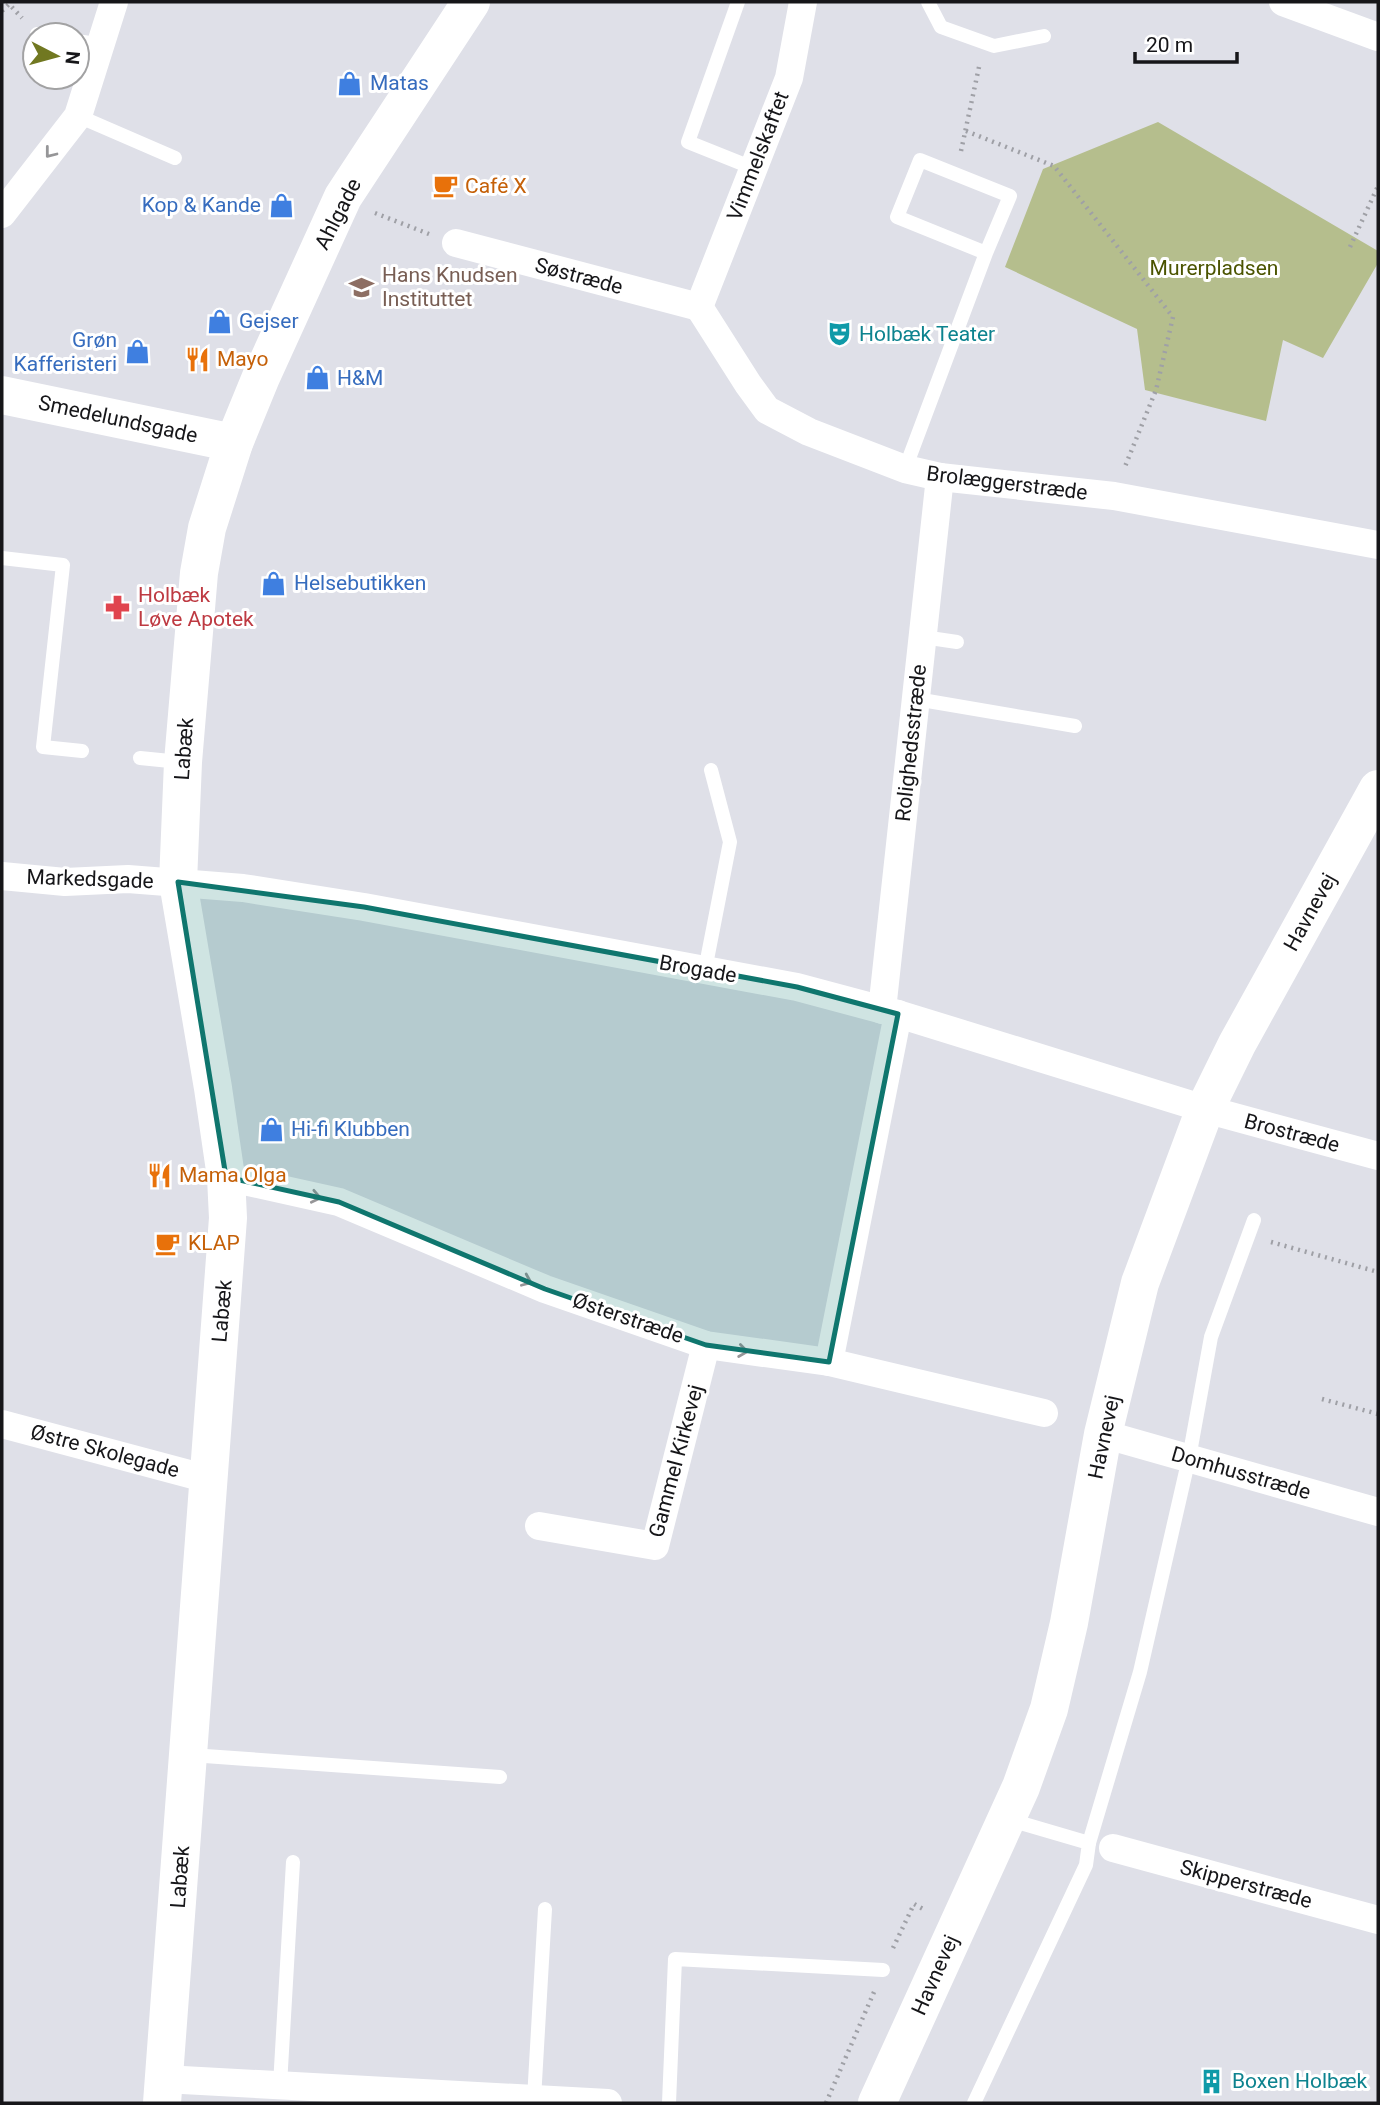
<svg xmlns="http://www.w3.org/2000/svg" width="1380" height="2105" font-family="Roboto,sans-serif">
<rect width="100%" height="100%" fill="#dfe0e8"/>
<path fill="#b5be8d" d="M1158 122 1378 251V263L1323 358 1283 340 1266 421 1145 390 1137 329 1005 267 1043 169Z"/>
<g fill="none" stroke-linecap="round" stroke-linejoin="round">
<g stroke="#9fa0a6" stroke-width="4.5" stroke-dasharray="2 5" stroke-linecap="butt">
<path d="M2 11 9 4 22 18"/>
<path d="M966 131 1054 166 1173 317 1156 390 1124 469"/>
<path d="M961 151 979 67"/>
<path d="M375 213 429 234"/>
<path d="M1350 247 1378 186"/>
<path d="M1271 1242 1378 1272"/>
<path d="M1322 1399 1378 1414"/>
<path d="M893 1948 914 1904 925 1910"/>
<path d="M826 2103 874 1992"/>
</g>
<g stroke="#fff" stroke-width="14">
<path d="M738 2 688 142 753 168"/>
<path d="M928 2 941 27 994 46 1044 36"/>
<path d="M37 34 41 35"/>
<path d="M77 41 102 45"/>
<path d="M78 116 175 158"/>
<path d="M905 469 986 253 897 217 920 160 1010 196 986 253"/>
<path d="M2 558 63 565 43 747 82 751"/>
<path d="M923 637 957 642"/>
<path d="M916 699 1075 726"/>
<path d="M140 758 180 762"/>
<path d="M705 970 730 842 711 770"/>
<path d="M191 1755 500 1777"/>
<path d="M1089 1843 1140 1672 1189 1458 1211 1337 1254 1220"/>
<path d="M280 2085 293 1862"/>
<path d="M534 2099 545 1909"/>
<path d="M669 2103 675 1959 883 1970"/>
<path d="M974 2103 1086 1865 1089 1843 1007 1819"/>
</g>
<g stroke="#fff" stroke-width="28">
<path d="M1283 2 1378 37"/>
<path d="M2 214 78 116 114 2"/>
<path d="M456 243 699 307"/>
<path d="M699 307 748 384 767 410 809 432 905 469 940 477 1114 496 1378 545"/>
<path d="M699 307 789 78 803 2"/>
<path d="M2 876 65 882 128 879 243 888 364 907 797 987 898 1014 1205 1109 1378 1156"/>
<path d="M882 1010 940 477"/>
<path d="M226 1177 339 1202 545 1289 706 1345 829 1362 1044 1413"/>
<path d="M829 1362 898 1014"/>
<path d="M2 1424 208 1479"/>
<path d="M1103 1434 1378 1512"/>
<path d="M539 1526 655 1546 706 1345"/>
<path d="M1113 1848 1378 1920"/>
<path d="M164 2079 608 2103"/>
</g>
<g stroke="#fff" stroke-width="38">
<path d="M2 395 234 443"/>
<path d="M162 2103 228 1218 226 1177 213 1088 178 882 183 762 199 573 207 528 234 443 261 377 343 197 471 2"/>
<path d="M877 2103 1021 1787 1049 1709 1069 1623 1103 1434 1140 1283 1205 1109 1237 1044 1378 789"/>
</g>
</g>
<defs><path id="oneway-chevron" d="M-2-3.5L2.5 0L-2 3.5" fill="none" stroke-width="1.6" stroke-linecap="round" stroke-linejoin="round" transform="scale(1.75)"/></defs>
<g stroke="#969698">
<use href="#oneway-chevron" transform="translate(50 153) rotate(128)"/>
<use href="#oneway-chevron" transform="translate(316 1197) rotate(12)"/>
<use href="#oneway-chevron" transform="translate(527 1281) rotate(23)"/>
<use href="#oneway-chevron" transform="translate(743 1351) rotate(8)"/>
</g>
<path fill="#0f766e" fill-opacity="0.2" stroke="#0f766e" stroke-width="5" stroke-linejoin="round" d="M178 882 364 907 797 987 898 1014 829 1362 706 1345 545 1289 339 1202 226 1177Z"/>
<defs>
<symbol id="shop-bare" viewBox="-9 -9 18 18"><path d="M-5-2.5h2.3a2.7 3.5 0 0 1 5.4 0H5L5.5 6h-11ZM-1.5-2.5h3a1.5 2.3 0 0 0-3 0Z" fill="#3f7fe0" stroke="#fff" stroke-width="2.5" paint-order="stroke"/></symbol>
<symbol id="cafe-bare" viewBox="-9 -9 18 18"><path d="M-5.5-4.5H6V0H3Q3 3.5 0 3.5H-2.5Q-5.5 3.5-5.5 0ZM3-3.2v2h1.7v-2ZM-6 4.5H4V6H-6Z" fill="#e8710a" stroke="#fff" stroke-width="2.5" paint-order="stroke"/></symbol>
<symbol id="school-bare" viewBox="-9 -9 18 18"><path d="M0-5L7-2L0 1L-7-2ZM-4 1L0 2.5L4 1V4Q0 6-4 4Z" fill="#8d6e63" stroke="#fff" stroke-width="2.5" paint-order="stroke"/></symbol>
<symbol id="theatre-bare" viewBox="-9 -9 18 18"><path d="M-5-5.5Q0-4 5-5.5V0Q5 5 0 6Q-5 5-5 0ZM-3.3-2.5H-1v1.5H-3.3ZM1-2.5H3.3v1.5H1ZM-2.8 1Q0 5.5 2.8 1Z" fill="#0f9aa8" stroke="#fff" stroke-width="2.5" paint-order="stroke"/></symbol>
<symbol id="restaurant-bare" viewBox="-9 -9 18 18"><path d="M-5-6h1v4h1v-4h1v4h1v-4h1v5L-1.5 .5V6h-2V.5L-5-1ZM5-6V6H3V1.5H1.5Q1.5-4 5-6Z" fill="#e8710a" stroke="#fff" stroke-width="2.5" paint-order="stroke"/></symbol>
<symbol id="pharmacy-bare" viewBox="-9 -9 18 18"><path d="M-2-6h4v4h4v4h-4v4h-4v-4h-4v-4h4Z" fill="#e0444e" stroke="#fff" stroke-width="2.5" paint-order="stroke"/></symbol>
<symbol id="building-bare" viewBox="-9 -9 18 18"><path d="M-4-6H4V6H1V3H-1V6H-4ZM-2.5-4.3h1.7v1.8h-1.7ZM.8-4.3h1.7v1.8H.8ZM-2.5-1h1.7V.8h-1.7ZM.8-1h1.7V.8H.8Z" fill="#0f9aa8" stroke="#fff" stroke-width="2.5" paint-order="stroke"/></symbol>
</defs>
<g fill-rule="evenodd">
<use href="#shop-bare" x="332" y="66" width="35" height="35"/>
<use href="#cafe-bare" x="428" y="168" width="35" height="35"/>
<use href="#shop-bare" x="264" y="188" width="35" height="35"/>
<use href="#school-bare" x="344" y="270" width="35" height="35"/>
<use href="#shop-bare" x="202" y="304" width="35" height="35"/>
<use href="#theatre-bare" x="822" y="316" width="35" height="35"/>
<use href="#shop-bare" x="120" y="334" width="35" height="35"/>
<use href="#restaurant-bare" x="180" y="342" width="35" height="35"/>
<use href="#shop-bare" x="300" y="360" width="35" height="35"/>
<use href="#shop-bare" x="256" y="566" width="35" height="35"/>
<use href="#pharmacy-bare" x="100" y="590" width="35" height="35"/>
<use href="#shop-bare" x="254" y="1112" width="35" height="35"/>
<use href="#restaurant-bare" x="142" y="1158" width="35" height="35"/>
<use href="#cafe-bare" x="150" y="1226" width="35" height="35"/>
<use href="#building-bare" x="1194" y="2064" width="35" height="35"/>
</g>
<g text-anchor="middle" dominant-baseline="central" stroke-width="6" stroke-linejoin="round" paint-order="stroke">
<g font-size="21" fill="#366cbe" stroke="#fff" text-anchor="start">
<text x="370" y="83">Matas</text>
<text x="261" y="205" text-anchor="end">Kop &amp; Kande</text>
<text x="239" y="321">Gejser</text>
<text x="117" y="340" text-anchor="end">Grøn<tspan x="117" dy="24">Kafferisteri</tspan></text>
<text x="337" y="378">H&amp;M</text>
<text x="294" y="583">Helsebutikken</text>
<text x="291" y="1129">Hi-fi Klubben</text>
</g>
<g font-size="21" fill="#161619" stroke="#fff">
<text transform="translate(758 156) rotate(-69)">Vimmelskaftet</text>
<text transform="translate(338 214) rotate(-63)">Ahlgade</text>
<text transform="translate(579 276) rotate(15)">Søstræde</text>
<text transform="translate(118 419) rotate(12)">Smedelundsgade</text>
<text transform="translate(1007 483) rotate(7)">Brolæggerstræde</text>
<text transform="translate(911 743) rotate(-84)">Rolighedsstræde</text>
<text transform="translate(184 749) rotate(-86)">Labæk</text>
<text transform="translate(90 879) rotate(2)">Markedsgade</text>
<text transform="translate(1310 912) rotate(-61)">Havnevej</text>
<text transform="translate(698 969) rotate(10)">Brogade</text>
<text transform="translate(1292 1133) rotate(15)">Brostræde</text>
<text transform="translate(222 1311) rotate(-85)">Labæk</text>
<text transform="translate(628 1318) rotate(19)">Østerstræde</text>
<text transform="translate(1104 1437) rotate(-78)">Havnevej</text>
<text transform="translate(105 1451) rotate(15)">Østre Skolegade</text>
<text transform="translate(676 1461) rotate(-75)">Gammel Kirkevej</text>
<text transform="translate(1241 1473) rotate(16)">Domhusstræde</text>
<text transform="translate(180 1877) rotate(-86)">Labæk</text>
<text transform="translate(1246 1884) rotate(15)">Skipperstræde</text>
<text transform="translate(935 1975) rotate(-66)">Havnevej</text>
</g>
<g font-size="21" fill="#c56008" stroke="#fff" text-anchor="start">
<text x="465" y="186">Café X</text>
<text x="217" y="359">Mayo</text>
<text x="179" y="1175">Mama Olga</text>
<text x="188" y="1243">KLAP</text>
</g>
<g font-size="21" fill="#4b5400" stroke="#fff">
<text x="1214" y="268">Murerpladsen</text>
</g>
<g font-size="21" fill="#785e54" stroke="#fff" text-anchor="start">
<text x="382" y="275">Hans Knudsen<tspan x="382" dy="24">Instituttet</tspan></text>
</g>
<g font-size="21" fill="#0d838f" stroke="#fff" text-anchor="start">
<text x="859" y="334">Holbæk Teater</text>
<text x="1232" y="2081">Boxen Holbæk</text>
</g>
<g font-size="21" fill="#be3a42" stroke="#fff" text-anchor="start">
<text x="138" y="595">Holbæk<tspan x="138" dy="24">Løve Apotek</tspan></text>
</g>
</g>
<rect width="1380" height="2105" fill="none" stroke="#161619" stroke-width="7"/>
<g transform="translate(56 56) rotate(96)"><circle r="33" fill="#ffffff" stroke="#a2a2a3" stroke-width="2"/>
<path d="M0-5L12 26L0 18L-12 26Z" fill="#717821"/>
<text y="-10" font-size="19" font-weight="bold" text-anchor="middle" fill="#161619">N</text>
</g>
<path d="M1135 52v10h102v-10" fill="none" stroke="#161619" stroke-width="3.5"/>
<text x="1146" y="52" font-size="21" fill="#161619" stroke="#ffffff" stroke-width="5" paint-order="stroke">20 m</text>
</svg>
